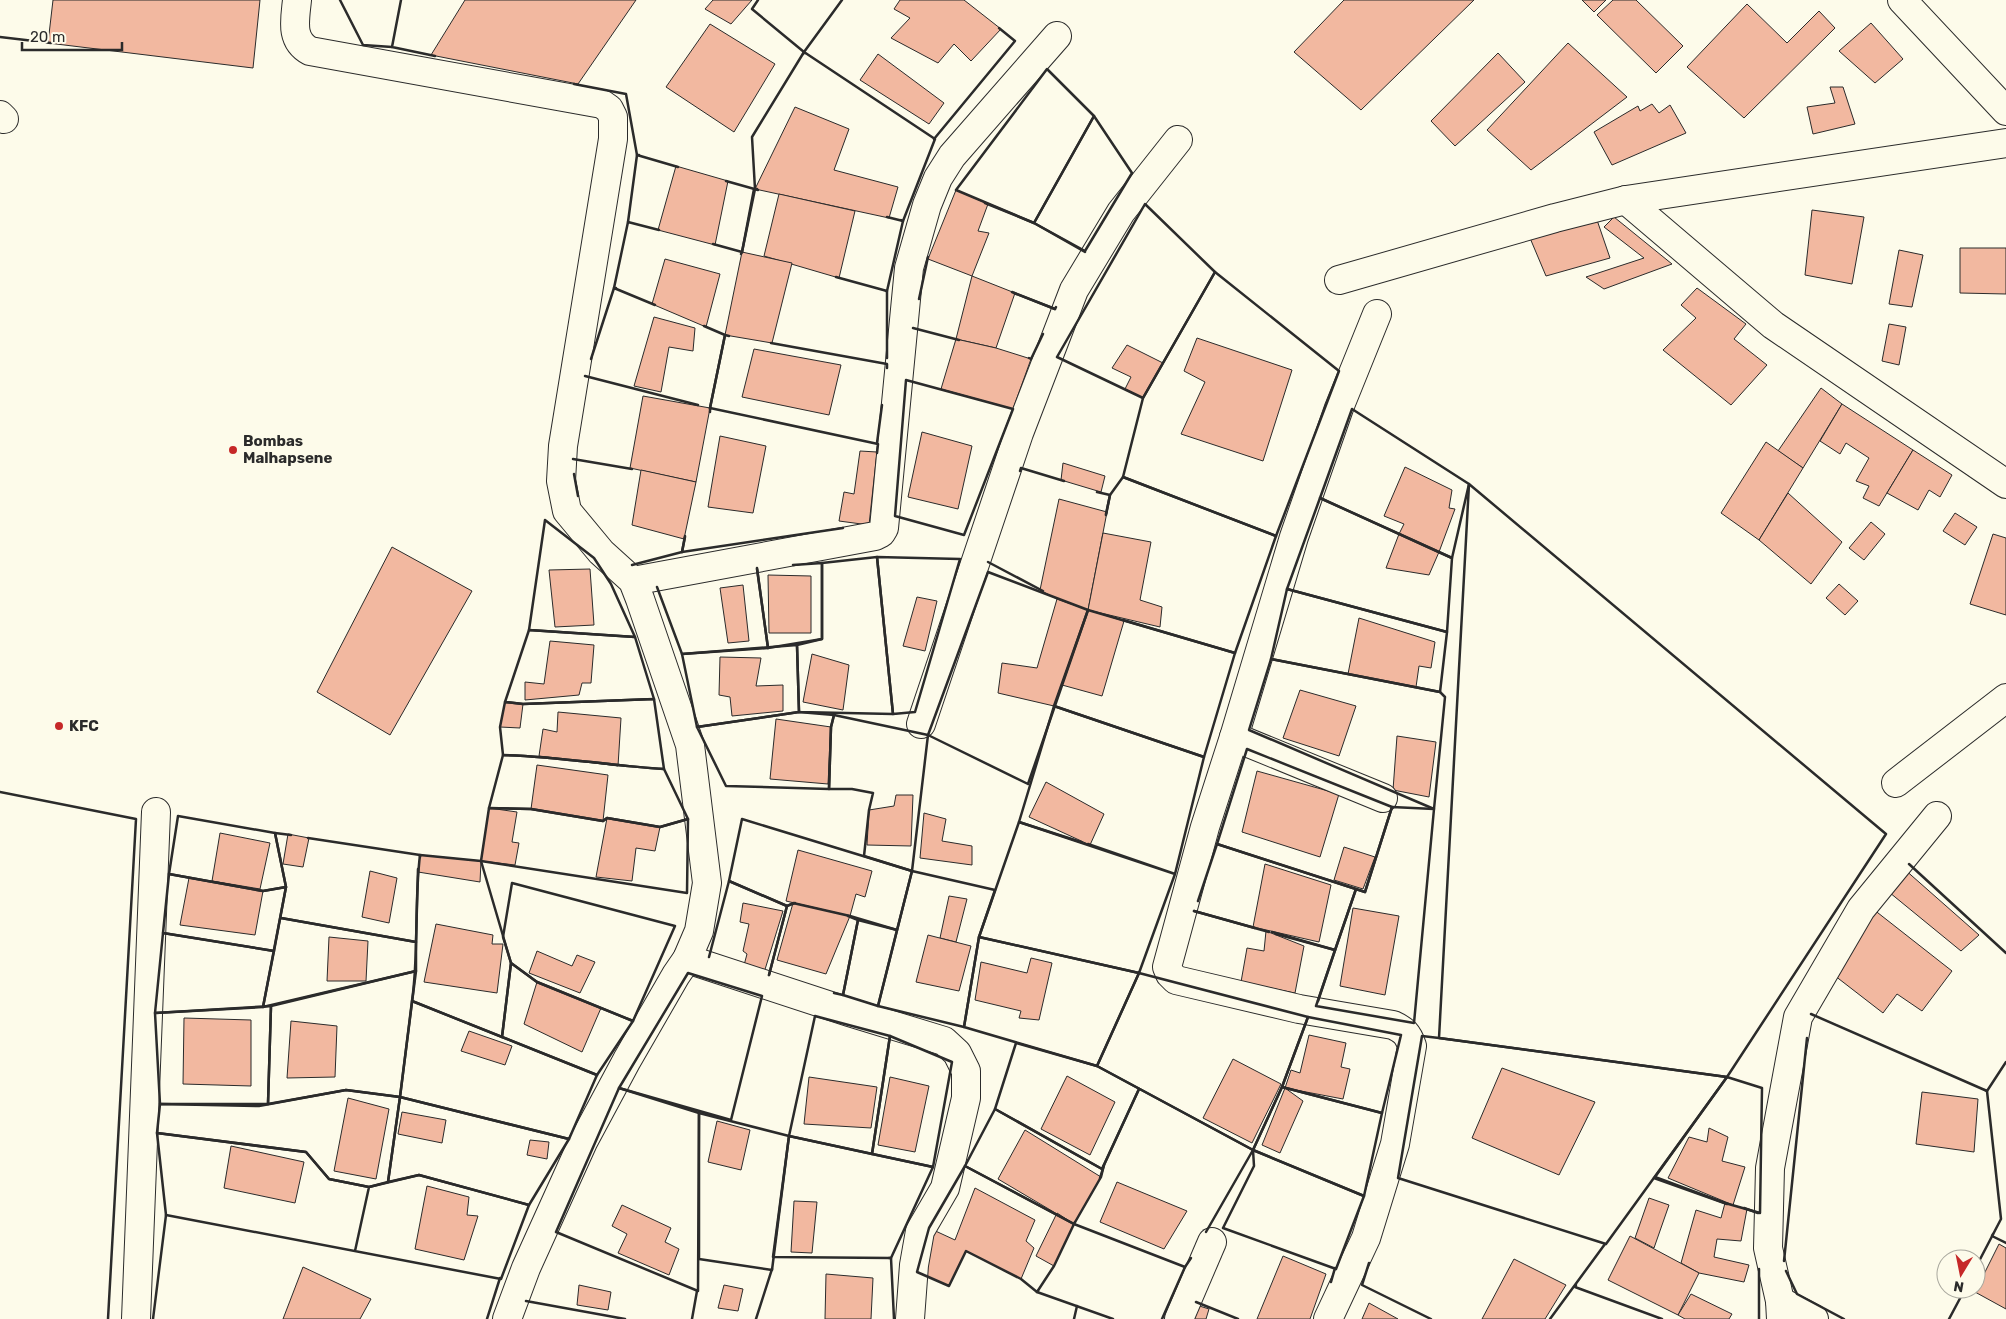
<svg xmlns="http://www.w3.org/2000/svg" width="2006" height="1319" font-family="Rubik,sans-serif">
<rect width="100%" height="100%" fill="#fdfbea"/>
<g fill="#f2b8a0" stroke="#2b2b2b">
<path d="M53 0H260L253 68 48 43Z"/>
<path d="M465 0H636L578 84 431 55Z"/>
<path d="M713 0H752L731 24 705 9Z"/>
<path d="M900 0H964L1001 29 971 61 954 44 938 63 891 38 910 18 894 9Z"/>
<path d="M1344 0H1474L1361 110 1294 52Z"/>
<path d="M1582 0H1606L1594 12Z"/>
<path d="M1613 0H1636L1683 46 1656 73 1597 15Z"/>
<path d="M1747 4 1787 43 1819 11 1835 28 1744 118 1687 67Z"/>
<path d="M1871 23 1903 59 1875 83 1839 51Z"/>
<path d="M710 24 775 64 734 132 666 87Z"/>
<path d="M1568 43 1627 97 1531 170 1487 130Z"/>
<path d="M1498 53 1525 82 1455 146 1431 121Z"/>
<path d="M878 54 944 103 929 124 860 80Z"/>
<path d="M1830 87H1843L1855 124 1813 134 1807 107 1835 103Z"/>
<path d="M1652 104 1659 113 1670 105 1686 133 1612 165 1594 132 1638 106 1640 111Z"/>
<path d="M795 107 849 129 834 170 898 187 889 218 755 189Z"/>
<path d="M676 166 728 181 715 245 658 230Z"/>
<path d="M956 190 988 204 978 231 989 233 972 276 928 259Z"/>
<path d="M779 194 855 211 839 278 764 256Z"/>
<path d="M1812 210 1864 217 1852 284 1805 275Z"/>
<path d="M1614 217 1672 264 1604 289 1586 277 1644 258 1604 227Z"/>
<path d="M1597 220 1610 258 1546 276 1530 238Z"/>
<path d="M1960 248H2006V294L1960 293Z"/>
<path d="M1899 250 1923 255 1912 307 1889 304Z"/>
<path d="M742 252 792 263 772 343 725 335Z"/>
<path d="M665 259 720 274 706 327 652 304Z"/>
<path d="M972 276 1015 293 996 348 956 339Z"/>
<path d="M1697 288 1746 324 1734 339 1767 365 1731 405 1663 350 1696 318 1681 305Z"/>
<path d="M654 317 695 328 693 351 669 347 661 392 634 386Z"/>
<path d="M1889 324 1906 327 1899 365 1882 361Z"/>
<path d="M1197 338 1292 370 1263 461 1181 434 1205 382 1184 371Z"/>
<path d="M956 339 996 348 1031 359 1013 409 941 389Z"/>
<path d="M1127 345 1163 363 1143 398 1125 389 1131 377 1112 368Z"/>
<path d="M754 349 841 365 829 415 742 397Z"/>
<path d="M1821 388 1842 404 1803 468 1778 451Z"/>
<path d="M643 396 710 408 696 482 630 468Z"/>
<path d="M1842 404 1913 450 1879 506 1863 498 1869 486 1856 481 1869 458 1846 443 1840 454 1820 441Z"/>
<path d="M922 432 972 446 958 509 908 497Z"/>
<path d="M720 436 766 446 753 513 708 507Z"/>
<path d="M1766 442 1803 468 1759 540 1721 513Z"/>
<path d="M1913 450 1952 475 1940 497 1929 490 1918 510 1887 493Z"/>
<path d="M860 451 877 452 869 525 839 521 844 492 854 494Z"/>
<path d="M1063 463 1105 476 1101 492 1061 480Z"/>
<path d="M1405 467 1452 490 1449 508 1455 509 1439 552 1399 534 1404 524 1384 516Z"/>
<path d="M641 470 696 482 684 539 632 525Z"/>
<path d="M1788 493 1842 542 1811 584 1759 540Z"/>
<path d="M1059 499 1107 512 1088 610 1057 599 1040 590Z"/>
<path d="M1955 513 1977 527 1965 545 1943 531Z"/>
<path d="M1871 522 1885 534 1864 560 1849 548Z"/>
<path d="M1103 533 1151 542 1140 600 1162 607 1160 627 1088 610Z"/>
<path d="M1399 534 1439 552 1429 575 1386 568Z"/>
<path d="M1993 534 2006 538V615L1970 604Z"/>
<path d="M392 547 472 591 390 735 317 692Z"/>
<path d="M590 569 594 625 555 627 549 570Z"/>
<path d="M768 575 811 576V633H769Z"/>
<path d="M1839 584 1858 601 1845 615 1826 598Z"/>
<path d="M743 585 749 641 728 643 720 588Z"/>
<path d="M917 597 937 601 925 651 903 646Z"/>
<path d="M1057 599 1088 610 1054 706 998 693 1002 663 1037 668Z"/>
<path d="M1088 610 1124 621 1102 696 1062 685Z"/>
<path d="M1359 618 1435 642 1431 668 1419 666 1416 687 1348 674Z"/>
<path d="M550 641 594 645 591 683H582L579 695 525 700V682L544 684Z"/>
<path d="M812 654 849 665 843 710 803 702Z"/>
<path d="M720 657 761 658 756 686 783 685V711L732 716 730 697 719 695Z"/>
<path d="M1300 690 1356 706 1339 756 1283 738Z"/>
<path d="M505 702 523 704 520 728 500 727Z"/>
<path d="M558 712 621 718 618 766 539 756 543 729 557 732Z"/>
<path d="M776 719 831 727 828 784 770 779Z"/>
<path d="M1397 736 1436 742 1429 797 1393 790Z"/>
<path d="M537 765 608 775 603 821 531 809Z"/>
<path d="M1257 771 1339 794 1320 857 1242 832Z"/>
<path d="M1046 782 1104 814 1090 845 1029 817Z"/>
<path d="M896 795H913L911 846 867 845 869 810 894 806Z"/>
<path d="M489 808 517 812 512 842 519 843 515 865 481 861Z"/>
<path d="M924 813 946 819 942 841 972 846V865L920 858Z"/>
<path d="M607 818 660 827 655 851 636 848 632 881 596 877Z"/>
<path d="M220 833 270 843 260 889 212 881Z"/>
<path d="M288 834 309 838 303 867 283 864Z"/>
<path d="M1344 847 1375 857 1363 889 1334 880Z"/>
<path d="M798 850 872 871 865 897 856 894 850 916 786 901Z"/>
<path d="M420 855 481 861 480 882 418 872Z"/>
<path d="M1265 864 1331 885 1319 942 1253 927Z"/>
<path d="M1903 868 1979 935 1961 951 1884 888Z"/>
<path d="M370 871 397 878 389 923 362 917Z"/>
<path d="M189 878 263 891 255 935 180 925Z"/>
<path d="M949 896 967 899 956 942 940 938Z"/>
<path d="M743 903 783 911 763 976 743 969 747 954 743 951 749 924 740 922Z"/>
<path d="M793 903 850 916 826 974 777 960Z"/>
<path d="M1353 908 1399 916 1385 995 1340 986Z"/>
<path d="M1873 909 1952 971 1922 1011 1897 994 1883 1013 1830 972Z"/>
<path d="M436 924 493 935 492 944H503L497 993 424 982Z"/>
<path d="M1266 931 1304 946 1295 993 1241 982 1247 948 1264 951Z"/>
<path d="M928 935 971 946 959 991 916 982Z"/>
<path d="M329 937 368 941 366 981H327Z"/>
<path d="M537 951 572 966 577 955 595 962 580 993 529 973Z"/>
<path d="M1031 958 1052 963 1039 1020 1019 1018 1021 1011 975 1000 981 962 1027 973Z"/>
<path d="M537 982 601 1008 582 1052 524 1024Z"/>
<path d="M184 1018 251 1020V1086L183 1084Z"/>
<path d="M291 1021 337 1026 335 1077 287 1078Z"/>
<path d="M469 1031 512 1046 505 1065 461 1051Z"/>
<path d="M1309 1035 1346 1043 1341 1067 1350 1069 1343 1099 1285 1088 1291 1070 1300 1073Z"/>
<path d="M1233 1059 1281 1084 1252 1143 1203 1118Z"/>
<path d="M1502 1068 1595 1102 1559 1175 1472 1138Z"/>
<path d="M1067 1076 1115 1102 1090 1155 1041 1129Z"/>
<path d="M809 1077 877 1087 871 1128 804 1124Z"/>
<path d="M890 1077 929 1086 915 1152 878 1145Z"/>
<path d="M1285 1088 1303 1101 1280 1153 1262 1145Z"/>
<path d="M1922 1092 1978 1099 1974 1152 1916 1144Z"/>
<path d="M348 1098 389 1109 376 1179 334 1171Z"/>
<path d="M402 1112 446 1120 442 1143 398 1134Z"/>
<path d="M717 1121 750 1130 741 1170 708 1162Z"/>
<path d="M1709 1128 1728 1137 1722 1161 1745 1167 1733 1205 1668 1178 1689 1137 1707 1142Z"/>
<path d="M1025 1130 1101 1177 1074 1224 998 1179Z"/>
<path d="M530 1140 549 1142 547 1159 527 1155Z"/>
<path d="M231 1146 304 1162 295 1203 224 1188Z"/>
<path d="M1117 1182 1187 1211 1164 1249 1100 1222Z"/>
<path d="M427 1186 469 1197 467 1215 478 1216 464 1260 415 1249Z"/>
<path d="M975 1188 1035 1220 1026 1241 1034 1248 1021 1279 966 1251 949 1286 917 1272 929 1228 955 1240Z"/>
<path d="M1649 1198 1669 1205 1654 1248 1635 1238Z"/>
<path d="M794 1201 817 1202 812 1253 791 1252Z"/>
<path d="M1725 1203 1747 1209 1741 1241 1717 1239 1714 1257 1749 1265 1744 1282 1699 1273 1681 1263 1696 1210 1721 1218Z"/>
<path d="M622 1205 671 1228 665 1242 679 1249 669 1275 618 1253 627 1234 612 1226Z"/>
<path d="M1057 1213 1074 1224 1054 1266 1036 1256Z"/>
<path d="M1630 1236 1699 1273 1678 1315 1608 1280Z"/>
<path d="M1999 1244 2006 1248V1309L1975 1292Z"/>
<path d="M1283 1256 1326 1274 1310 1319H1257Z"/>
<path d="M1514 1259 1566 1285 1545 1319H1482Z"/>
<path d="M303 1267 371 1299 360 1319H283Z"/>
<path d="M826 1274 873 1278 871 1319H825Z"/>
<path d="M579 1285 611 1292 608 1310 577 1305Z"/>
<path d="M724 1285 743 1289 738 1311 718 1308Z"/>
<path d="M1691 1294 1732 1314 1729 1319H1685L1678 1315Z"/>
<path d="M1190 1303 1209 1309 1206 1319H1185Z"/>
<path d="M1369 1303 1398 1319H1362Z"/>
</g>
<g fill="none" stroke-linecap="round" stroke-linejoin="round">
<defs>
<g id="minor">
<path d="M297 0C295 20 290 40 310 51L602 104 609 109 613 117V139L563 446 561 481 567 511 601 552 633 581 640 599 690 745 707 883 699 931 687 959 676 975 627 1060 583 1142 526 1268 507 1319"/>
<path d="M1902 0 2006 111"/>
<path d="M1626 200 1773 325 2006 484"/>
<path d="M1339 280 1555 218 1626 200 2006 143"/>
<path d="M633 581 875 536 881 533 884 528 909 268 927 205 938 178 952 156 1057 36"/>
<path d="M921 724 1019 433 1074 290 1121 212 1178 140"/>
<path d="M1234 737 1383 798"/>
<path d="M1896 783 2006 698"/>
<path d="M687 959 849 1012 944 1041 957 1053 966 1071V1098L945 1188 920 1231 914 1265 910 1319"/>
<path d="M1780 1301 1814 1319"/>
<path d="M136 1319 156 812"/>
<path d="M1179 1319 1212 1242"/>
<path d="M1328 1319 1366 1238 1395 1144 1412 1046C1408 1034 1404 1030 1393 1025L1299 1009 1176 980 1170 974 1167 967 1205 827 1234 737 1294 537 1339 408 1377 314"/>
<path d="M1781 1319 1780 1301 1768 1248 1770 1168 1798 1017 1861 909 1937 816"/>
</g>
<path id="trunk" d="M0 115 4 119"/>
</defs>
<use href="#minor" stroke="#2b2b2b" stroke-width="30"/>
<use href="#trunk" stroke="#2b2b2b" stroke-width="30"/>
<use href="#minor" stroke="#fdfbea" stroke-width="28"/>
<use href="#trunk" stroke="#fdfbea" stroke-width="28"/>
<g stroke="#2b2b2b" stroke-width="2.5">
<path d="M340 0 363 45 392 47"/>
<path d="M401 0 392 47 435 56"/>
<path d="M758 0 752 9 804 52 803 54"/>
<path d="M0 37 51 43"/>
<path d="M805 53 804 52 842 0"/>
<path d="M1047 69 1094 116 1034 223 956 190Z"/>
<path d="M574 84 626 94 637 155 678 167"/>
<path d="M1094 116 1132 173 1085 251 1034 223Z"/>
<path d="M934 139 1015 41 999 28"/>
<path d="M726 181 758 190"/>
<path d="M755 189 752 137 804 52 935 139 903 221 887 217"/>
<path d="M985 203 1034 223 1085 252"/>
<path d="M1145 204 1215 272 1143 398 1057 357Z"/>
<path d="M628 222 637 155H639"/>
<path d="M713 244 742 252 741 254"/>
<path d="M742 252 754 189"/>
<path d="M742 252 755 189H757"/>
<path d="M1215 272 1339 371 1276 536 1123 477 1143 398Z"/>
<path d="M836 277 887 291V358"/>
<path d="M616 288H614L628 222 659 230"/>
<path d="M886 291H887L903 221 901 220"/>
<path d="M1012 292 1055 309 1056 307"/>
<path d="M1014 293 1055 309"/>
<path d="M919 299 928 257"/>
<path d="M704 326 725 335 710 408"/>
<path d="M913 328 959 340"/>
<path d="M771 343 887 364V368"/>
<path d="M1029 358 1031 359 1043 334"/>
<path d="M591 359 614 288 655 305"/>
<path d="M585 376 698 405"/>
<path d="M906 380 1013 409 964 535 895 516Z"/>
<path d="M710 408 725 335 729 336"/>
<path d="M1352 409 1469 484 1452 558 1320 498Z"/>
<path d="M710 412V408L878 444 877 453"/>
<path d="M877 443 882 405"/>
<path d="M573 459 632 469"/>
<path d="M1020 471 1021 468 1064 481"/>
<path d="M574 474 578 496"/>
<path d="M1469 484 1886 834 1727 1077 1439 1038Z"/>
<path d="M1097 492 1110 495 1106 514"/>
<path d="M1320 498 1452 558 1447 632 1287 589Z"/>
<path d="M1106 515 1110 495 1123 477 1276 536 1235 653 1123 620"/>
<path d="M545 520 594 558 611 584 635 637 529 630Z"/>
<path d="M682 552 685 537"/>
<path d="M682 552 685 536"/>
<path d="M877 557 893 714 799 712 797 645 822 639V563Z"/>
<path d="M877 557 960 559 915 712 893 714Z"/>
<path d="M988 562 1043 591"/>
<path d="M632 565 682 552 843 528"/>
<path d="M757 568 768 648"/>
<path d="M757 569 768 648"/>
<path d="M988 572 1088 610 1028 784 928 735Z"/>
<path d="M657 587 682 654 768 648 822 639V563L793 565"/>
<path d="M1287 589 1447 632 1440 692 1271 659Z"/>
<path d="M1088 610 1235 653 1204 757 1054 706Z"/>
<path d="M529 630 635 637 654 699 523 704 505 702Z"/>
<path d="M797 645 799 712 697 727 682 654Z"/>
<path d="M1271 659 1440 692 1445 697 1434 809 1249 730Z"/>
<path d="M654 699 664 769C610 766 557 756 503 755L500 727 505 702 523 704Z"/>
<path d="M799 712 834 715 831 727 829 789 726 786 697 727Z"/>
<path d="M834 715 928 735 912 871 864 856 869 810 873 793 852 789H829L831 727Z"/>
<path d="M1247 749 1392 807 1365 892 1217 844Z"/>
<path d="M503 755C557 756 610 766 664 769L688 819 660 827 607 818 603 821 531 809 489 808Z"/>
<path d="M0 792 136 819 108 1319"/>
<path d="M1392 807 1434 809 1414 1023 1316 1006 1356 889 1365 892Z"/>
<path d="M489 808 531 809 603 821 607 818 660 827 688 819 687 893 481 861Z"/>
<path d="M178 816 275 833 286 887 263 891 169 874Z"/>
<path d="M742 819 912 871 897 930 850 916 793 903 787 906 729 881Z"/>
<path d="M1019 822 1081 842"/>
<path d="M1019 822 1175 874 1204 757 1054 706 1019 822 979 937 1139 973 1175 874 1088 844"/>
<path d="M308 838 420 855V857"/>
<path d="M420 855 481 861 511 963 502 1037 412 1001C419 953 414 904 420 855Z"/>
<path d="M1909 864 2006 953"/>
<path d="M912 871 995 890 979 937 964 1027 878 1006Z"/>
<path d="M169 874 263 891 286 887 274 951 163 933Z"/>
<path d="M512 883 675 926 633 1021 537 982 511 963 503 937Z"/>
<path d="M1198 901 1217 844 1356 889 1335 950 1276 934"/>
<path d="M1194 911 1255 928"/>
<path d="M1194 911 1269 932"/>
<path d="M281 918 416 942 418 869"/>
<path d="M281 918 416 942V971L263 1007 286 887 275 833 291 835"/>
<path d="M858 920 897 930 878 1006 843 995Z"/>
<path d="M1272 932 1335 950 1318 1001"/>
<path d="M163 933 274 951 263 1007 155 1013Z"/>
<path d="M979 937 1139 973 1097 1066 964 1027Z"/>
<path d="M709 957 729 881 787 906 769 975"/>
<path d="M511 963 537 982 633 1021 597 1075 502 1037Z"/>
<path d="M416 971 400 1097 346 1090 268 1104 271 1006Z"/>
<path d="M688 973 762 996 731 1120 619 1088Z"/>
<path d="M1139 973 1308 1017 1282 1087 1253 1150 1097 1066Z"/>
<path d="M769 975 787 906 795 903"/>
<path d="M834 993 843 995 858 920 848 916"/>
<path d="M412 1001 597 1075 569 1139 400 1097Z"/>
<path d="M271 1006 268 1104H160L155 1013Z"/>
<path d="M1811 1014 1987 1091 2001 1219 1976 1267"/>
<path d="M815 1016 890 1036 872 1154 789 1136Z"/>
<path d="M1308 1017 1401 1035 1382 1113 1282 1087Z"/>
<path d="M890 1036 952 1062 933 1167 872 1154Z"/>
<path d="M1422 1036 1439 1038 1727 1077 1606 1244 1398 1178Z"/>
<path d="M1727 1077 1762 1088 1760 1213 1725 1203 1655 1177Z"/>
<path d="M1282 1087 1382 1113 1364 1196 1253 1150Z"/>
<path d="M619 1088 699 1113 698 1291 556 1232Z"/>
<path d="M1139 1089 1102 1169 995 1109 1016 1043 1097 1066 1253 1150 1206 1232"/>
<path d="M346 1090 400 1097 388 1182 369 1187 329 1179 306 1152 157 1133 160 1104 259 1106Z"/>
<path d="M1985 1090 1987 1091 2006 1062"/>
<path d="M400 1097 569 1139 529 1205 419 1175 388 1182Z"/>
<path d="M995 1109 1102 1169 1104 1165 1101 1177 1074 1224 965 1166Z"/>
<path d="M699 1113 789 1136 772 1270 699 1259Z"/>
<path d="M789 1136 933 1167 891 1258 773 1257Z"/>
<path d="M1253 1150 1364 1196 1336 1269 1223 1228 1254 1166Z"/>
<path d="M965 1166 1074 1224 1054 1266 1037 1292 1021 1279 966 1251 949 1286 917 1272 929 1228Z"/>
<path d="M1100 1178 1104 1165 1139 1089"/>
<path d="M1654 1178 1727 1204"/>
<path d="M1744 1208 1758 1213"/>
<path d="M1075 1222 1074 1224 1185 1267 1191 1258"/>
<path d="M1993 1234 1992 1236 2006 1243"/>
<path d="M355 1251 369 1187 329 1179 306 1152 157 1133 166 1215 501 1279 529 1205 419 1175 369 1187 355 1251"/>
<path d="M889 1258H891L894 1319"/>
<path d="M1784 1261 1807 1038"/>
<path d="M1369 1263 1362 1285 1431 1319"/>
<path d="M1786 1271 1797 1294 1844 1319"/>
<path d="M1331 1282 1335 1268"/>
<path d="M1576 1285 1575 1287 1662 1319"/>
<path d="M1038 1291 1037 1292 1113 1319"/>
<path d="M526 1301 625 1319"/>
<path d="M1196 1302 1238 1319"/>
<path d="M153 1319 166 1215"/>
<path d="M487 1319 500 1278"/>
<path d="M692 1319 697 1291"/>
<path d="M756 1319 772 1269"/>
<path d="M1074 1319 1077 1306"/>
<path d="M1162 1319 1185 1267"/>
<path d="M1550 1319 1605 1244"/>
<path d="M1759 1319V1269"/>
<path d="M1949 1319 1965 1289"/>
</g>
</g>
<g fill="#c62828" stroke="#fdfbea" stroke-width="2">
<circle cx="233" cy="450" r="5"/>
<circle cx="59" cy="726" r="5"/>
</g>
<g text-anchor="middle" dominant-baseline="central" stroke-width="4" stroke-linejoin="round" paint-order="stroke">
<g font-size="15" font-weight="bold" fill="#2b2b2b" stroke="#fdfbea" text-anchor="start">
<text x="243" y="441">Bombas<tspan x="243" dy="17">Malhapsene</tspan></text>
<text x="69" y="726">KFC</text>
</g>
</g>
<g transform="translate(1961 1274) rotate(190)"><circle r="24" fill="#fdfbea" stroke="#a9a89e"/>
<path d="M0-4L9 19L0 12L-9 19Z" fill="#c62828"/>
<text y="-8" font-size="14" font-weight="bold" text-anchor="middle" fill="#2b2b2b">N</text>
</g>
<path d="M22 42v8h100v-8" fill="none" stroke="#2b2b2b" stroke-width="2.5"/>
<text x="30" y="42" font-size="15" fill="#2b2b2b" stroke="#fdfbea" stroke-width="4" paint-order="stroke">20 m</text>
</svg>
